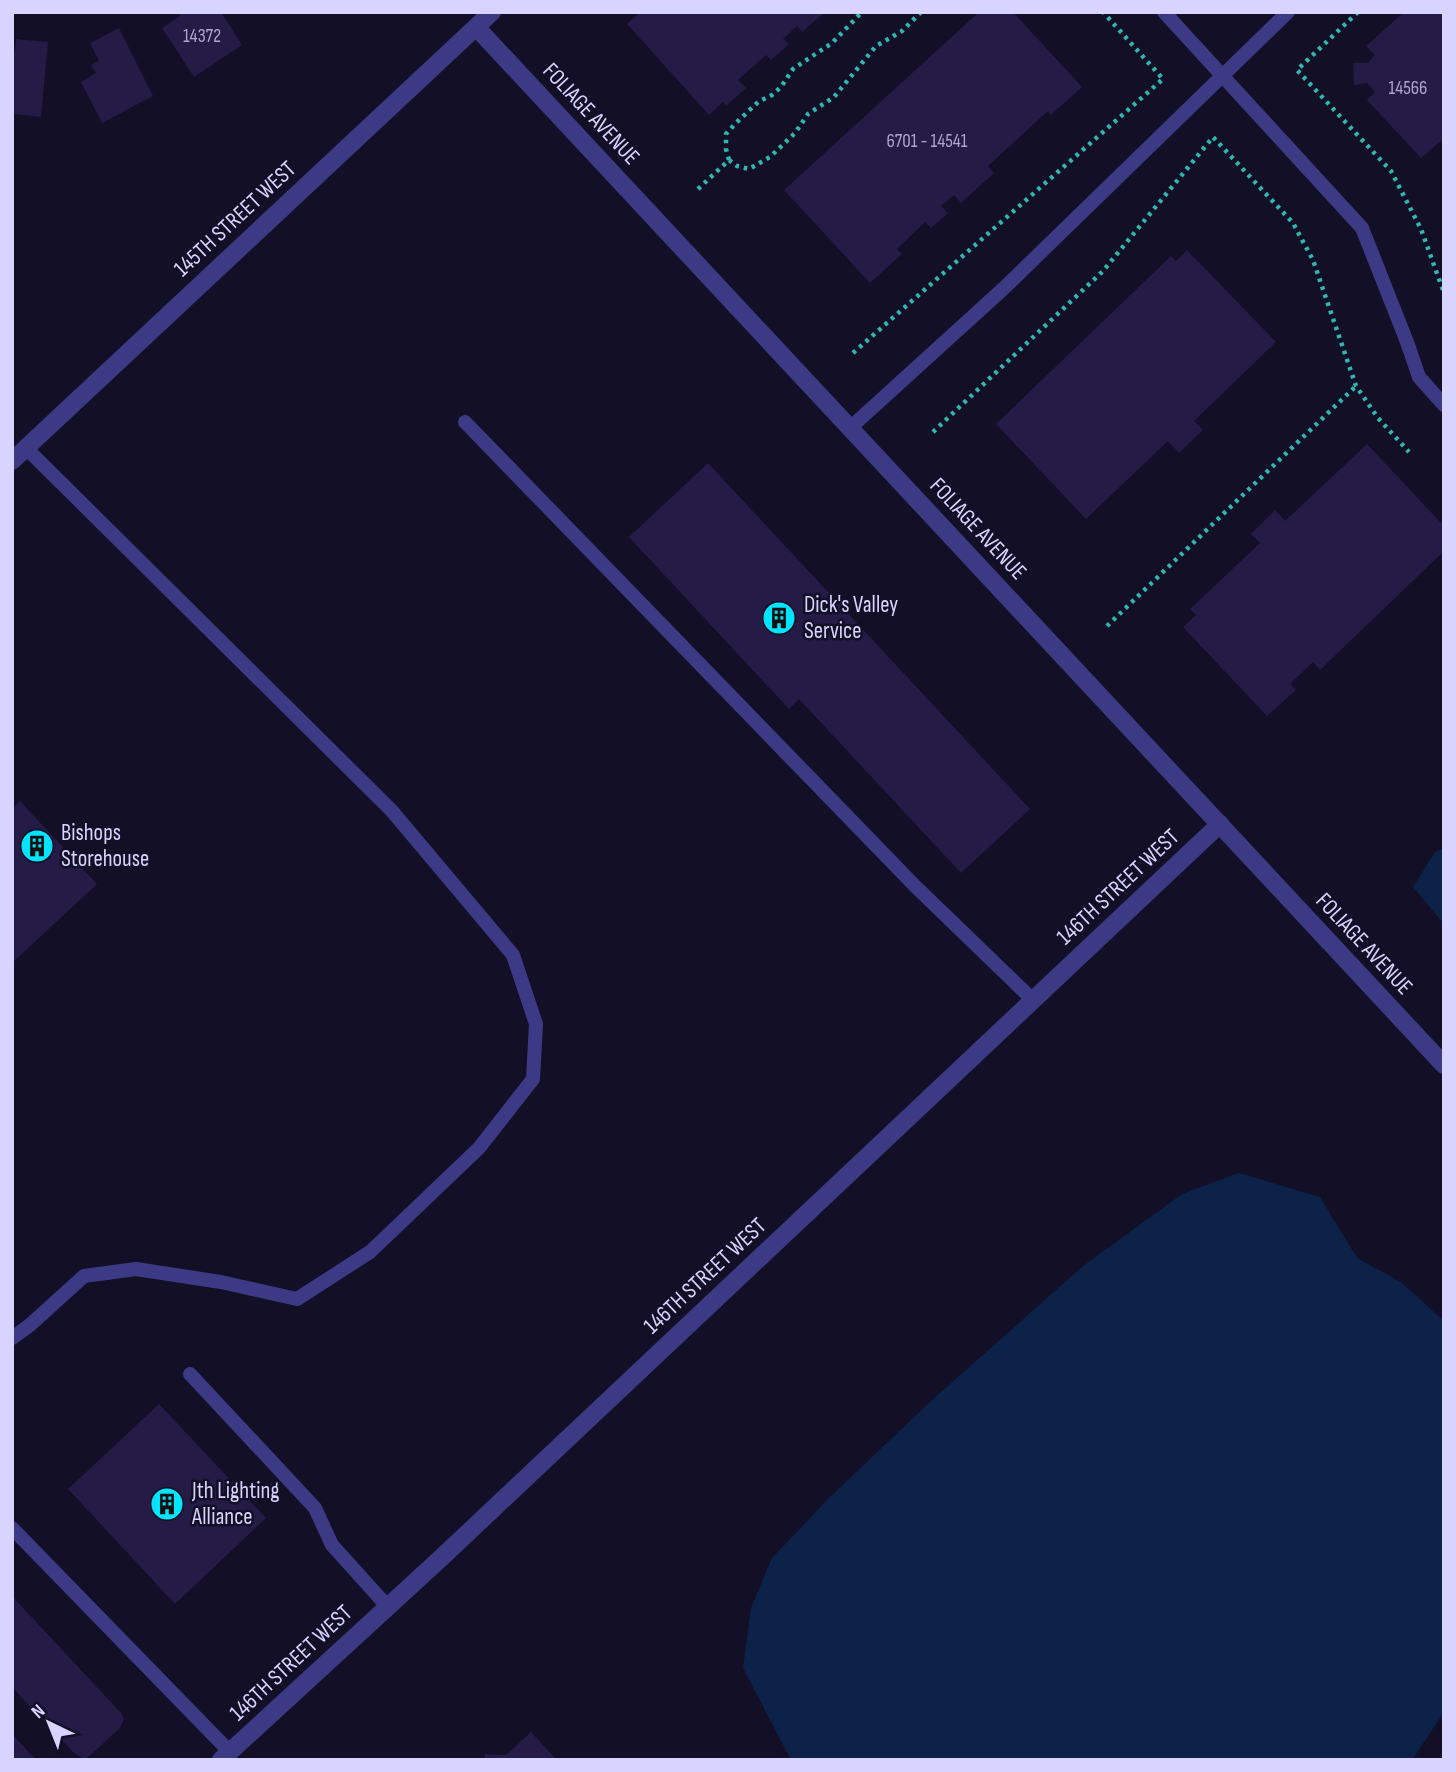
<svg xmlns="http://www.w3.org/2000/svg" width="1456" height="1772" font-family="'Sofia Sans Condensed',sans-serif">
<rect width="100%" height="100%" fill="#130f26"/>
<g fill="#0c2248">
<path d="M1444 848V924L1413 887 1435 852Z"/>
<path d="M1239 1173 1320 1197 1357 1258 1401 1282 1444 1321V1712L1412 1760H791L743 1668 751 1608 772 1558 829 1498 932 1400 1083 1266 1182 1194Z"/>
</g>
<g fill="#241b47">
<path d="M178 12H221L242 45 194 77 162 28 180 16Z"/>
<path d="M640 12H825L802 32 797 26 783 39 789 44 771 60 766 55 738 80 746 88 726 106 723 102 709 115 627 24Z"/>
<path d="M979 12H1013L1082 87 1051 115 1048 111 988 166 994 173 961 203 954 195 941 206 948 213 931 228 925 222 897 249 902 254 870 283 784 190Z"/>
<path d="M1404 12H1441L1444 15V138L1421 158 1367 100 1375 92 1367 83 1354 85 1353 63H1368L1375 55 1366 46Z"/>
<path d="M119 28 153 96 102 123 81 82 96 73 91 65 99 61 90 43Z"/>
<path d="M16 39 48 42 41 117 12 114V52H15Z"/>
<path d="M1187 250 1276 342 1194 421 1203 430 1179 453 1168 441 1086 519 996 424 1171 256 1176 261Z"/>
<path d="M1367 444 1444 526V551L1320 670 1313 662 1290 684 1296 690 1267 716 1183 627 1196 615 1190 609 1260 543 1251 534 1275 510 1285 521Z"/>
<path d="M708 463 1030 809 961 873 799 699 789 709 629 537Z"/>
<path d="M20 801 97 884 12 963V809Z"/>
<path d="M159 1404 266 1518 175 1604 68 1489Z"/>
<path d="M12 1596 121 1713 124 1719 120 1728 85 1760 73 1752 12 1687Z"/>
<path d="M531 1732 557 1760H484L485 1754 506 1755Z"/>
<path d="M12 1734 36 1760H12Z"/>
</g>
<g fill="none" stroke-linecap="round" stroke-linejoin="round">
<g stroke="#2fb8b0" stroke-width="4.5" stroke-dasharray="3.5 5" stroke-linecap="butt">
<path d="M1358 12 1297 70 1391 171 1421 229 1444 293"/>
<path d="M729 160 737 166 749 169 770 157 795 133 808 114 834 97 876 46 902 31 921 12"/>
<path d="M698 189 729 160 726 149V134L735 124 758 102 772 95 781 87 793 69 832 43 862 12"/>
<path d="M853 353 1163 79 1103 12"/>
<path d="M933 432 1103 271 1213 137 1293 223 1313 260 1356 386 1378 418 1409 452"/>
<path d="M1107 626 1356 386"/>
</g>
<g stroke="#3d3a85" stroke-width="14">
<path d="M1164 12 1362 228 1407 342 1419 377 1444 405"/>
<path d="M465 422 915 886 1033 1000"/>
<path d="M850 428 1003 289 1288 12"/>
<path d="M12 1338 30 1325 84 1276 136 1269 221 1282 297 1299 370 1252 479 1148 533 1079 536 1024 513 955 392 811 26 448"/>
<path d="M190 1374 315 1508 332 1545 388 1607"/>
<path d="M12 1528 230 1752"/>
</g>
<g stroke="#3d3a85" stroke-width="18">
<path d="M476 27 1444 1065"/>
<path d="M12 461 492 12"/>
<path d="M221 1760 441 1558 1220 824"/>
</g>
</g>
<defs>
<symbol id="building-disc" viewBox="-11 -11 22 22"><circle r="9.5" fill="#00e5ff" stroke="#130f26"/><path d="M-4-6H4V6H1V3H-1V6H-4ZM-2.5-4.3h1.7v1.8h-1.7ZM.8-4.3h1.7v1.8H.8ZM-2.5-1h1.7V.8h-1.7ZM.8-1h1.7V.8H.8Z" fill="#111"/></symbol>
</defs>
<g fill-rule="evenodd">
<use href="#building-disc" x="760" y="599" width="38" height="38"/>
<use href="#building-disc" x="18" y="827" width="38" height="38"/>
<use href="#building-disc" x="148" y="1485" width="38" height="38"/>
</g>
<g text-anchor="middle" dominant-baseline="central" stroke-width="5" stroke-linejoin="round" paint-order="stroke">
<g font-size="19" fill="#aca6d1">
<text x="202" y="36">14372</text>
<text x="1408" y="88">14566</text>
<text x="927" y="141">6701 - 14541</text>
</g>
<g font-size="23" fill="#d9d4ff" stroke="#130f26">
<text transform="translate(591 114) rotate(47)">FOLIAGE AVENUE</text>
<text transform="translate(235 219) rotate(-43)">145TH STREET WEST</text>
<text transform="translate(978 529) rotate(47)">FOLIAGE AVENUE</text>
<text transform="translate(1118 887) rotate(-43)">146TH STREET WEST</text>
<text transform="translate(1364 944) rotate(47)">FOLIAGE AVENUE</text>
<text transform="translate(705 1276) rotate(-43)">146TH STREET WEST</text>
<text transform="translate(291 1663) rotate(-43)">146TH STREET WEST</text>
</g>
<g font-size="23" fill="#d9d4ff" stroke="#130f26" text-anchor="start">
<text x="804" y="605">Dick's Valley<tspan x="804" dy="26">Service</tspan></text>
<text x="61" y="833">Bishops<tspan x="61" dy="26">Storehouse</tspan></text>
<text x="192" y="1491">Jth Lighting<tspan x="192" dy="26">Alliance</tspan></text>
</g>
</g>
<rect width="1456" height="1772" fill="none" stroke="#d9d4ff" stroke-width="28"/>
<g transform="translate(49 1723) rotate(317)" stroke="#130f26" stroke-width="5" paint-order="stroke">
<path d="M0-5L12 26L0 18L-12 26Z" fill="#d9d4ff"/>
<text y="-10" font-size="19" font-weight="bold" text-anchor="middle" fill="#d9d4ff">N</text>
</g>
</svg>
